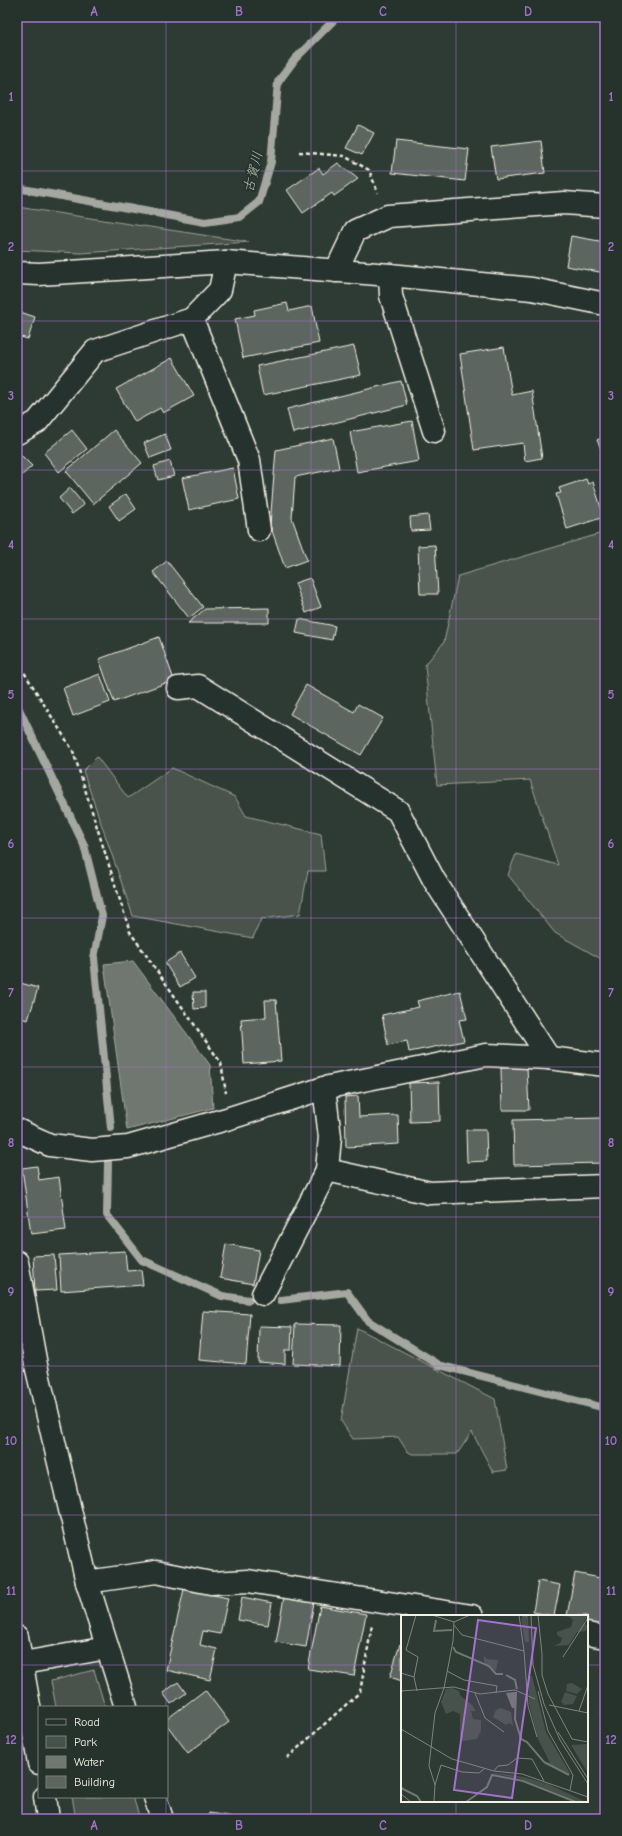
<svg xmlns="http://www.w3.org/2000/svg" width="622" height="1836" font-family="'Comic Neue','Klee One',sans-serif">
<rect width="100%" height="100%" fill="#2e3b34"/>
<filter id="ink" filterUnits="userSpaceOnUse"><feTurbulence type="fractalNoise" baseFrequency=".025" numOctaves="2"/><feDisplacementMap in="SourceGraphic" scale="8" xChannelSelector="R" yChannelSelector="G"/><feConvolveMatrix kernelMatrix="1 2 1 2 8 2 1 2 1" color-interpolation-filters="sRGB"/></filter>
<g filter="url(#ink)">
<g fill="#48524c" stroke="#9ea29a">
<path d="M17 207 249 242 81 253 17 250Z"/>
<path d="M599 534 605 539V961L555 933 508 875 516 854 558 865 530 780 437 785 425 665 444 642 458 576Z"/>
<path d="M97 757 128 798 172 768 235 797 246 816 321 834 325 871H308L300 914 261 919 253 938 133 916 83 771Z"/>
<path d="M357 1328 495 1399 507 1470 493 1472 472 1432 457 1454H412L407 1451 398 1437 353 1439 341 1421Z"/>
<path d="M94 1670 105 1707H56L51 1681Z"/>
<path d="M72 1797H133L140 1819H76Z"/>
</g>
<path fill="#6f7770" stroke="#a4a8a0" d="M133 961 210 1065 213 1108 127 1130 104 964Z"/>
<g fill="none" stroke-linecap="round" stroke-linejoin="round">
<g stroke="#a4a8a0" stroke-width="8">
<path d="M17 188 205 222 240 217 259 202 271 162 278 82 295 59 337 17"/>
<path d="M17 705 84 845 102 916 94 958 111 1128"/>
<path d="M108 1162 107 1215 142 1260 222 1296 249 1300"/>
<path d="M281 1300 347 1292 368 1321 439 1365 605 1408"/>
</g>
</g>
<g fill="#5c655e" stroke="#f4f1e8">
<path d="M358 125 374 133 362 155 346 148Z"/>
<path d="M396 141 469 149 465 181 392 173Z"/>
<path d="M541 141 545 173 496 179 491 147Z"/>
<path d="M338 163 358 179 334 196 332 193 303 213 287 190 319 168 323 174Z"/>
<path d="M571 236 605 242V273L566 266Z"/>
<path d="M287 303 289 311 312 306 319 343 243 358 235 319 255 315 254 310Z"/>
<path d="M17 311 35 317 28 339 17 336Z"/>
<path d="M354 346 361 375 263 395 257 366Z"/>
<path d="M504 347 512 395 532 391 542 458 525 461 523 443 474 450 460 354Z"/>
<path d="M172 358 194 396 163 413 160 408 135 422 116 389Z"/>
<path d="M401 381 407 405 293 433 287 409Z"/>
<path d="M412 421 419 461 357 472 350 432Z"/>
<path d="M72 430 87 449 59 472 44 453Z"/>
<path d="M114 430 142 463 93 504 66 471Z"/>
<path d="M165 434 171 450 150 458 144 443Z"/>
<path d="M605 436V458L597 440Z"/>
<path d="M333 438 339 468 295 477 292 518 307 560 285 568 270 525 276 450Z"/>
<path d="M18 452 32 466 18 479 17 478Z"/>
<path d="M170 461 174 476 158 480 154 466Z"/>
<path d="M233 468 239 499 189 510 182 478Z"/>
<path d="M586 479 588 484 593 482 604 517 567 529 556 494 561 493 559 488Z"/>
<path d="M70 488 84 505 72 514 59 498Z"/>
<path d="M126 494 136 509 119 521 109 506Z"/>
<path d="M428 515 430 530 411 531 410 517Z"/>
<path d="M435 545 438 594H420L418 546Z"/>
<path d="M167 561 203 607 189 618 153 572Z"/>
<path d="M310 578 321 607 306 613 295 583Z"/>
<path d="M269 608V623H188L205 609Z"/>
<path d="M299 619 335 626 332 640 296 633Z"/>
<path d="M159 637 174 680 114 702 99 659Z"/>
<path d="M100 674 110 702 73 716 63 688Z"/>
<path d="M306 685 354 712 358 704 383 718 361 755 290 714Z"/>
<path d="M180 953 195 978 180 987 165 963Z"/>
<path d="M17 982 38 988 28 1020 17 1017Z"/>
<path d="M460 991 467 1019 459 1020 464 1041 409 1052 407 1041 388 1045 382 1015 419 1007 417 1001Z"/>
<path d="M193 992H205V1008L194 1009Z"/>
<path d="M265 1000H276L281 1061 244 1064 241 1019 266 1017Z"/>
<path d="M527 1067 529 1110H502L501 1068Z"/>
<path d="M439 1082 440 1121 410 1122 409 1083Z"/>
<path d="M358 1096 359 1117 398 1115 399 1144 346 1147 345 1097Z"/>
<path d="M602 1118 603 1163 514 1165 513 1120Z"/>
<path d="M466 1130H486L487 1161 467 1162Z"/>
<path d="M37 1166 39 1180 59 1177 66 1230 31 1234 22 1168Z"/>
<path d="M226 1244 259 1250 253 1284 220 1278Z"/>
<path d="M125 1251 127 1271 141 1270 143 1285 61 1291 59 1255Z"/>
<path d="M54 1255 57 1290 35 1291 33 1256Z"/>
<path d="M203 1311 250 1314 246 1364 199 1360Z"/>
<path d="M295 1324 341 1325 340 1366 293 1364Z"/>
<path d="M259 1326 292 1327 291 1350H285V1364L258 1362Z"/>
<path d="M575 1573 605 1579V1628L587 1624V1616H567Z"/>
<path d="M538 1581 560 1585 554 1616 533 1612Z"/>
<path d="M184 1589 228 1598 220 1634 203 1631 200 1645 217 1649 210 1680 166 1670Z"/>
<path d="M242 1597 272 1603 268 1625 238 1620Z"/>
<path d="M284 1597 314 1602 306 1647 276 1642Z"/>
<path d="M320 1606 366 1614 354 1676 308 1669Z"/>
<path d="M400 1644 402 1645V1681L390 1677Z"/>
<path d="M178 1682 186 1693 171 1704 163 1693Z"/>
<path d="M205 1690 229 1722 188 1753 167 1725V1719Z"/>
<path d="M605 1690V1720L601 1719Z"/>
<path d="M209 1813 245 1819H208Z"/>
</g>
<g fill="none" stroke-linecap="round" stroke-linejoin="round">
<defs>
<g id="minor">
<path d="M336 271 355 231 388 216 564 203 605 206"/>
<path d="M17 273 39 274 226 262 390 275 532 289 605 304"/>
<path d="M390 275 391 296 434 431"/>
<path d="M192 319 249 460 259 530"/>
<path d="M17 433 37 422 95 351 192 319 220 290 226 262"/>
<path d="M178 688 198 686 398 811 434 880 549 1058"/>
<path d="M324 1088 330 1137 327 1170 430 1193 605 1186"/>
<path d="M17 1130 50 1145 92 1150 128 1147 230 1118 324 1088 486 1055 549 1058 605 1065"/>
<path d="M17 1262 36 1365 87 1582 126 1707"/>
<path d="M263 1294 327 1170"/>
<path d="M87 1582 156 1572 211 1583 248 1581 472 1616"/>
<path d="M587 1634 605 1637"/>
<path d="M23 1663 107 1648"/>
<path d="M155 1797 162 1819"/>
</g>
<g id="highway">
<path d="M17 1637 39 1763"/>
<path d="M45 1797 48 1819"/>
</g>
</defs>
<use href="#minor" stroke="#f4f1e8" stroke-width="25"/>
<use href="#highway" stroke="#f4f1e8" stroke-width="25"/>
<g stroke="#f4f1e8" stroke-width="2.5" stroke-dasharray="4 3" stroke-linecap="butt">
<path d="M299 152 344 156 369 170 378 193"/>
<path d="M17 661 73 751 130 932 221 1063 226 1093"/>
<path d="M287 1758 360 1692 372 1625"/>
</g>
<use href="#minor" stroke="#26332d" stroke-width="22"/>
<use href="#highway" stroke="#26332d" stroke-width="22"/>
</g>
</g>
<path fill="none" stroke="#a571cd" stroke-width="1" stroke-opacity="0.55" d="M166 17V1707M311 17V1819M456 17V1616M17 171H605M17 321H605M17 470H605M17 619H605M17 769H605M17 918H605M17 1067H605M17 1217H605M17 1366H605M17 1515H605M17 1665H402M587 1665H605M166 1797V1819M456 1801V1819"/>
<g text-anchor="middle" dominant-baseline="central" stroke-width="3.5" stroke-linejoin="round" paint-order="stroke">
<g font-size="14" font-style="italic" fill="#b8bab2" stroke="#26332d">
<text transform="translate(253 172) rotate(-76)">古賀川</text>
</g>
</g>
<g transform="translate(401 1615)">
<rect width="187" height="187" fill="#2e3b34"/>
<path d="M122 0H127L128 27H124L120 4ZM154 0H187L183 7 187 12 185 16 176 17 168 30 153 31 159 28 161 23 156 20V17L170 12 172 5 169 2ZM83 41 86 44 97 45 95 56 83 47ZM127 61H131L145 117 170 160 143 149 144 147 149 148 137 124 128 89ZM171 68 181 74 176 79 165 76 166 69ZM51 73 58 76 59 80 71 90 75 96H70L72 104 80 105V116L76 124 62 126 59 123V99L52 96 45 99 40 87 45 74ZM164 77 176 81 172 89 163 90 160 87ZM100 93 110 97 112 112 109 108 105 110 92 102 95 95ZM187 129V158L170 130ZM91 158 123 162 147 169 185 187H178L120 164Z" fill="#48524c"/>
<path d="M114 77V93H111L105 78Z" fill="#6f7770"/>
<path fill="none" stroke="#6f7770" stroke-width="2" d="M35 5 33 16 51 15M52 32 55 37 88 51 95 59H102M105 60 114 65 116 74M115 77 114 104 120 124 126 127 143 147 168 160M0 173 16 181 20 187M65 187 86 172 91 160 122 166 175 187"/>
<path fill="none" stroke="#7d847c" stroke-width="1" d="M15 0 5 35 17 42 13 62 16 76M31 0 53 7 69 0M114 0 126 1M118 0 123 36 127 91 136 122M130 0 132 50 143 89 159 125 187 169M137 0 141 39V60L147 79 171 124 187 127M53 10 61 20 123 36M162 42 187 3M46 56 63 65 96 71 95 78M0 58 13 62M0 76 53 72 79 79 114 75 134 84M137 76 147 116 172 160 169 175M74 78 84 103 103 117M148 90 187 98M178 96 187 70M0 114 51 144 93 156 121 159 187 182M157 117 187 164M93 156 97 151 107 150 116 143 131 144 143 166M34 170 40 150 61 157 78 158 83 154M0 179 10 187M33 187 34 170 28 151 29 142 34 98 43 73 52 26 53 7"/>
<path fill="#a571cd" fill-opacity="0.15" stroke="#a571cd" stroke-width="2" d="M77 5 135 13 111 183 53 175Z"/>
<rect width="187" height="187" fill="none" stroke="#f4f1e8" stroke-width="2"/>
</g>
<rect width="622" height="1836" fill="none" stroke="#26332d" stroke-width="44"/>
<rect x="38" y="1706" width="130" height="92" fill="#26332d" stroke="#787f78"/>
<rect x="46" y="1719" width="20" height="6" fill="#26332d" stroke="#787f78"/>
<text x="74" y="1726" font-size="12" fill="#f4f1e8">Road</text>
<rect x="46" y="1736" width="20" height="12" fill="#48524c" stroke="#787f78"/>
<text x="74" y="1746" font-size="12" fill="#f4f1e8">Park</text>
<rect x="46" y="1756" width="20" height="12" fill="#6f7770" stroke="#787f78"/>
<text x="74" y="1766" font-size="12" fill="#f4f1e8">Water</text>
<rect x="46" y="1776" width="20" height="12" fill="#5c655e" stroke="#787f78"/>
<text x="74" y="1786" font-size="12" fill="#f4f1e8">Building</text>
<rect x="22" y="22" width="578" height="1792" fill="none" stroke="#a571cd" stroke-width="1.5"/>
<g font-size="13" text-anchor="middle" font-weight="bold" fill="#a571cd">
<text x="94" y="16">A</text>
<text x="239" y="16">B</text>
<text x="383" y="16">C</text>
<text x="528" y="16">D</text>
<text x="11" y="101">1</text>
<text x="611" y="101">1</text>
<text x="11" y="251">2</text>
<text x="611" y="251">2</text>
<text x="11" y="400">3</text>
<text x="611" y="400">3</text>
<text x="11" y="549">4</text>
<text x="611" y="549">4</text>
<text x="11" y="699">5</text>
<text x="611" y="699">5</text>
<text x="11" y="848">6</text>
<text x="611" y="848">6</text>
<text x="11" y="997">7</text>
<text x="611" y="997">7</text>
<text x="11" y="1147">8</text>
<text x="611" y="1147">8</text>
<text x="11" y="1296">9</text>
<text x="611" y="1296">9</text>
<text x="11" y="1445">10</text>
<text x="611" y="1445">10</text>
<text x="11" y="1595">11</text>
<text x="611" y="1595">11</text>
<text x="11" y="1744">12</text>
<text x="611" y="1744">12</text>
<text x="94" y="1830">A</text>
<text x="239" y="1830">B</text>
<text x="383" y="1830">C</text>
<text x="528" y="1830">D</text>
</g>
</svg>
